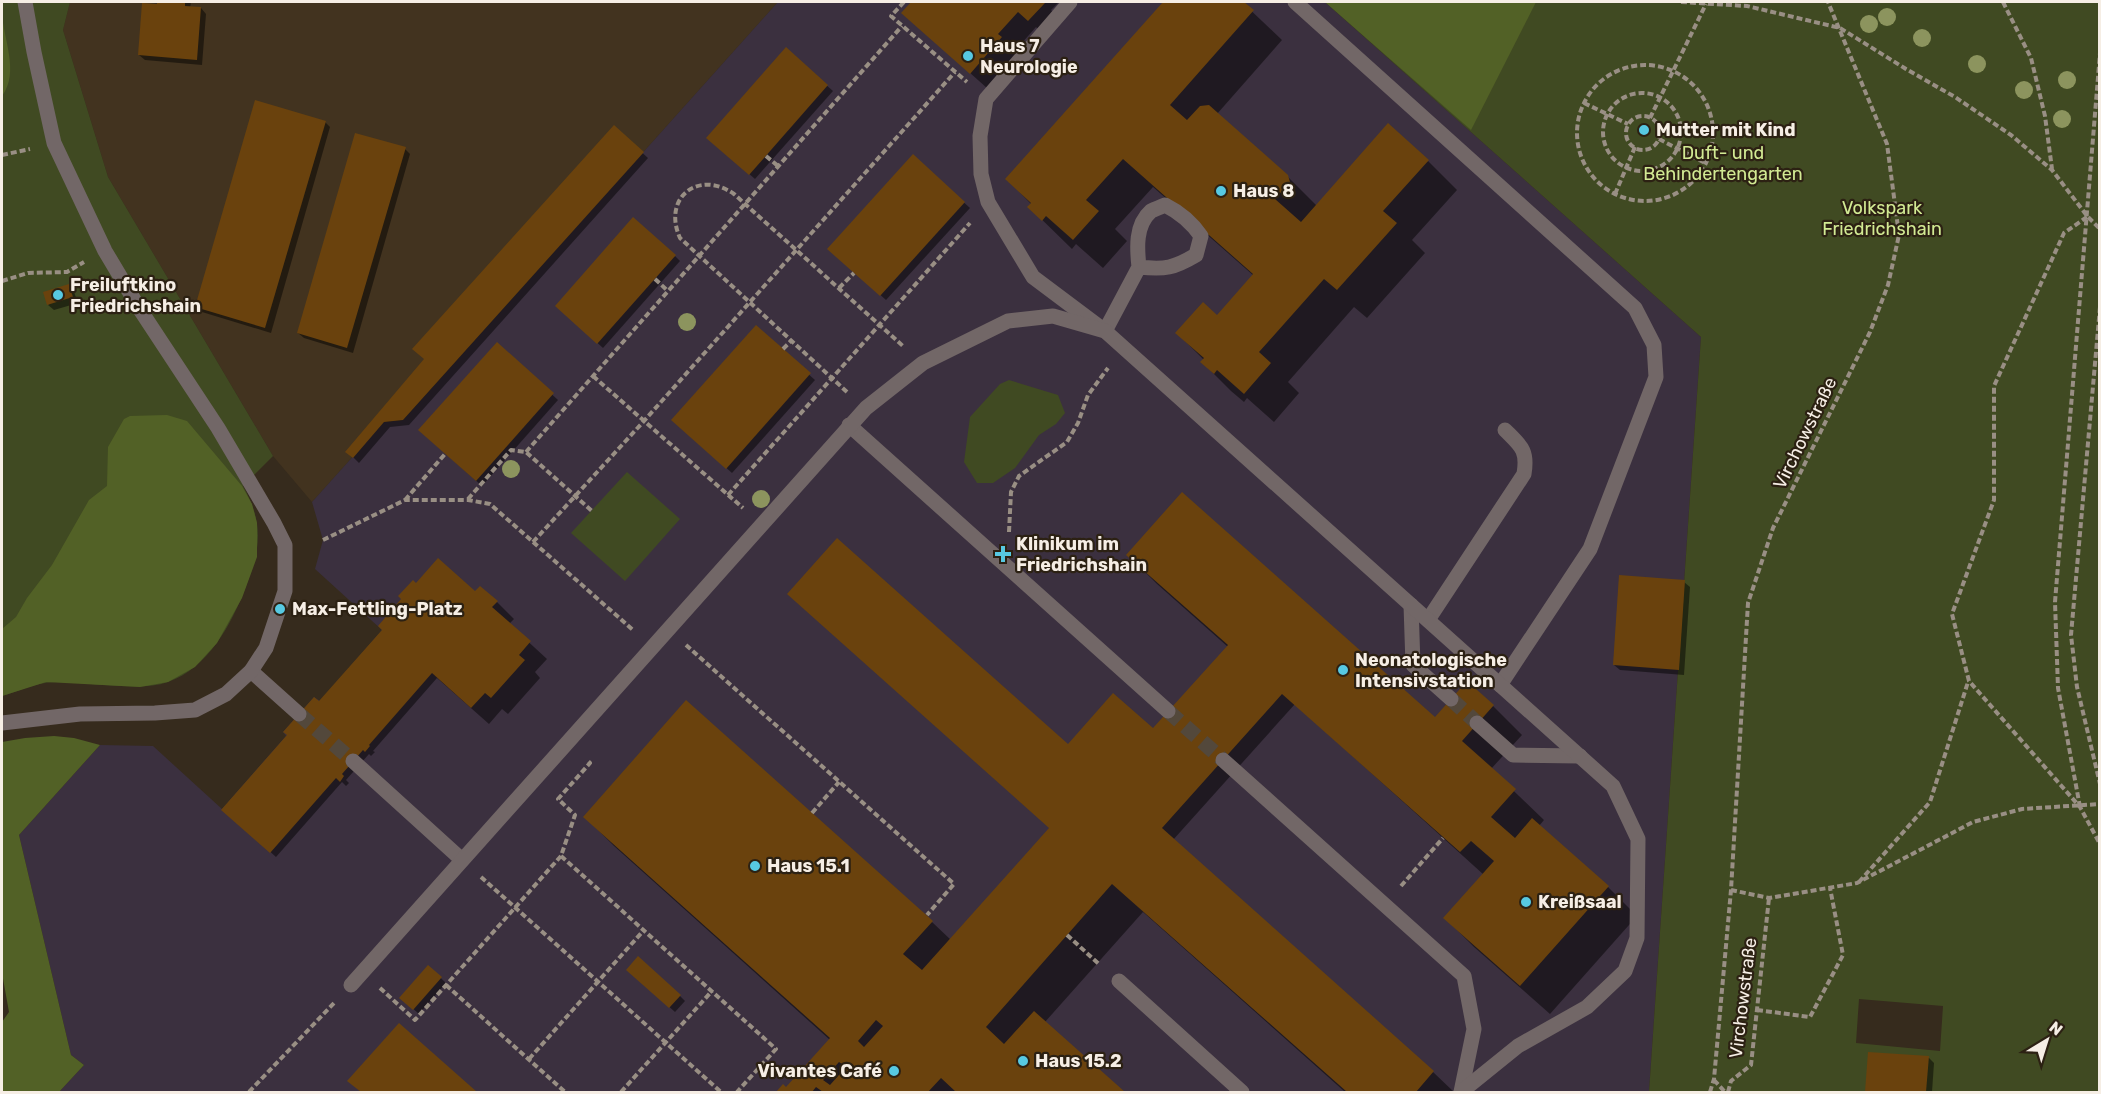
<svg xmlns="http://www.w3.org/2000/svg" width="2101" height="1094" font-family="Rubik,sans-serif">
<rect width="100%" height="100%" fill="#362b1d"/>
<path fill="#42331f" d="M70 2H136L157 4V2H778L403 420 384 422 312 502 273 456 108 177 63 30Z"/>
<path fill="#3b303f" d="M778 2H1325L1701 337 1649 1092H59L84 1065 71 1055 19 835 100 745 153 746 222 809 286 736 283 732 314 697 320 701 382 630 315 569 323 540 312 502 384 422 403 420Z"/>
<g fill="#404a22" fill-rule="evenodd">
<path d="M2 2H70L63 30 108 177 273 456 243 486C264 524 261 547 246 586 232 624 208 668 168 682 148 689 125 686 104 685 86 684 63 680 45 683 31 685 16 692 2 696Z"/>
<path d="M1325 2H2099V1092H1649L1701 337ZM1859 999 1943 1006 1940 1051 1856 1043Z"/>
<path d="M1009 380 1058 395 1065 413 1056 424 1039 435 1015 468 993 483H977L964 462 970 417 1000 384Z"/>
<path d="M627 472 680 519 625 581 571 533Z"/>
</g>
<g fill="#526126">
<path d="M1325 2H1536L1471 130Z"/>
<path d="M2 12C3 39 20 72 2 96Z"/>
<path d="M167 415 187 421 242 486 252 504 257 523V557L242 598 217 643 195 667 168 682 140 687 46 682 2 696V629L16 617 27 598 52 565 89 500 107 486 108 447 124 419 130 416Z"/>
<path d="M54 736 74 738 100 745 19 835 71 1055 84 1065 59 1092H2V1022L9 1012 2 973V742L25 738Z"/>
</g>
<g fill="#0007" fill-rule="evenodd">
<path d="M159 2H191L190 8H201L206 14 202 65 145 60 139 55Z"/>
<path d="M913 2H1059L1051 10 1061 20 1046 37 1036 27 1014 52 1018 55 988 89 903 13Z"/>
<path d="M1165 2H1242L1282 40 1217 114 1287 176 1317 206 1428 161 1457 190 1412 240 1425 253 1367 318 1354 307 1288 382 1299 393 1274 422 1247 398 1244 402 1231 391 1202 362 1204 360 1177 333 1217 317 1254 276 1153 187 1115 229 1127 241 1103 268 1076 244 1072 249 1029 207 1031 204 1007 179Z"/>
<path d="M786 49 833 91 755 179 713 143Z"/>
<path d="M325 122 330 127 271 333 202 312 196 307Z"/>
<path d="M614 127 648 158 409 425 390 427 359 463 347 451 426 359Z"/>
<path d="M405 149 410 154 353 353 304 338 298 333Z"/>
<path d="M913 156 970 208 886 300 834 254Z"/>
<path d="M675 256 680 261 603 348 562 311Z"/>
<path d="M68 286 74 292 78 303 54 310 48 305Z"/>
<path d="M756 327 815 380 732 473 678 425Z"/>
<path d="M497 344 558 400 482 486 426 436Z"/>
<path d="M1128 555 1435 719 1493 706 1522 735 1491 769 1544 820 1539 826 1608 887 1637 916 1550 1014 1474 947 1445 918 1484 875 1295 704 1173 840 1433 1072 1454 1092H1345L1143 912 1045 1022 1123 1092H778L783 1087 786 1089 830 1040 614 846 585 817 932 922 951 940 1051 828 1068 746 1153 730 1228 647 1157 584ZM852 1058 842 1074 839 1072Z"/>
<path d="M1684 582 1690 587 1684 675 1620 670 1614 665Z"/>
<path d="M416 585 475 593 497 602 514 619 509 624 547 659 535 672 540 678 508 714 502 709 489 724 437 678 373 751 375 752 371 756 369 754 346 780 349 783 346 786 342 782 276 857 229 815 320 703 384 630Z"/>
<path d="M429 967 446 983 419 1014 401 998Z"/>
<path d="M633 975 680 996 685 1001 675 1012Z"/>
<path d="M399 1025 475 1092H361L350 1081Z"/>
<path d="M1870 1053 1929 1058 1934 1063 1932 1092H1867Z"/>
</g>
<g fill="#6a420d" fill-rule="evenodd">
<path d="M157 2H185V6L201 7 197 60 138 55 142 3 157 4Z"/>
<path d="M911 2H1044L1045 3 1028 21 1018 12 998 34 1002 37 970 74 901 13Z"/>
<path d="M1163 2H1244L1254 10 1170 105 1187 120 1200 106 1209 105 1288 175 1290 182 1275 199 1301 222 1388 123 1429 160 1383 211 1397 223 1337 290 1324 279 1259 352 1271 363 1244 394 1217 370 1214 374 1200 362 1204 358 1175 333 1203 302 1217 315 1253 274 1123 159 1086 200 1099 211 1073 240 1046 216 1042 221 1027 207 1031 203 1005 179Z"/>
<path d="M786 47 828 85 749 175 706 138Z"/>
<path d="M255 100 326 121 265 328 195 307Z"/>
<path d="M614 125 644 152 403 420 384 422 353 458 345 452 424 359 412 349Z"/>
<path d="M355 133 406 147 347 348 297 333Z"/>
<path d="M913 154 965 202 880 296 827 249Z"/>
<path d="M633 217 676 255 597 344 555 306Z"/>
<path d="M69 284 73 297 47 305 43 292Z"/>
<path d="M756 325 811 373 726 469 671 420Z"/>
<path d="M497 342 554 393 476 481 418 430Z"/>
<path d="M1182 492 1435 717 1467 681 1494 705 1462 741 1516 789 1491 817 1515 838 1532 818 1609 886 1520 986 1443 918 1494 861 1471 841 1460 852 1282 694 1162 828 1434 1071 1416 1092H1347L1112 884 986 1027 1004 1044 1034 1011 1125 1092H956L941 1078 928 1092H823L816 1087 812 1092H776L783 1084 786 1087 830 1038 583 817 686 700 933 921 903 954 922 970 1049 828 787 594 837 538 1068 744 1113 693 1153 728 1228 645 1126 555ZM876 1020 883 1026 864 1047 858 1041ZM839 1062 846 1067 830 1085 823 1080Z"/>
<path d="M438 558 475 591 480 586 498 601 492 607 531 641 519 655 525 660 491 698 485 693 471 708 432 673 369 745 370 746 365 752 363 750 342 774 344 776 340 782 336 778 270 853 221 810 287 735 283 732 314 697 319 701 382 630 378 626 401 599 398 596 413 580 416 583Z"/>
<path d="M1619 575 1685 580 1679 670 1613 665Z"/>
<path d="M638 956 681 995 669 1008 626 970Z"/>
<path d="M428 965 442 977 413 1010 399 998Z"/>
<path d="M399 1023 477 1092H361L347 1081Z"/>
<path d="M1868 1052 1929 1056 1926 1092H1865Z"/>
</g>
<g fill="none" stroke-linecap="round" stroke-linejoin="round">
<g stroke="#53483b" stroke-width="15" stroke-dasharray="15 8" stroke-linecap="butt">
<path d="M1451 699 1477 723"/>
<path d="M1168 711 1223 760"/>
<path d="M299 714 353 761"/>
</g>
<g stroke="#998f84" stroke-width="4" stroke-dasharray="6 3" stroke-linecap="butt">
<path d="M904 2 891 16 967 82"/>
<path d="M1681 2 1747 6 1840 28 1906 69 1955 97 2011 135 2052 170 2088 217 2100 229"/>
<path d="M2003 2 2031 58 2045 116 2052 169"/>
<circle cx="1645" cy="133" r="68"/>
<circle cx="1642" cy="132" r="39"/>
<path d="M1584 103 1628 124"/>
<circle cx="1643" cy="133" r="17"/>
<path d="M1650 118 1706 4"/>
<path d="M1659 139 1705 163"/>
<path d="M2 155 30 149"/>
<path d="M766 156 778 166"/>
<path d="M1615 194 1635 147"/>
<path d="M2087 217 2064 233 1994 386V500L1952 614 1969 681 2080 807 2100 844"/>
<path d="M655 279 668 291"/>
<path d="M2 281 28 273 67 272 84 262"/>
<path d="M839 288 854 273"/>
<path d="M2100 307 2071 635 2077 687 2100 784"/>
<path d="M783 349 791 341"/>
<path d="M593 376 743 508"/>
<path d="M847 392 680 238C662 198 698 169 734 194L904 347"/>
<path d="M526 452 902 26"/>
<path d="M728 495 970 223"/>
<path d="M468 499 511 450 526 452 592 511"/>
<path d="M405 500 445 454"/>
<path d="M1009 532 1011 492 1019 476 1067 442 1078 423 1088 395 1108 368"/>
<path d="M323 540 405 500H468L490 504 633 630"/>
<path d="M533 542 644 421 955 72"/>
<path d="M686 645 954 884 927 915"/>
<path d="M2080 807 2058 688 2055 602 2100 53"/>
<path d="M812 813 839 782"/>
<path d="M561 856 776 1049 737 1092"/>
<path d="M481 877 721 1092"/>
<path d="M1859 882 1930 802 1968 682"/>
<path d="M1401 886 1443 838"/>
<path d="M1731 890 1769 898 1857 883 1973 822 2022 809 2100 804"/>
<path d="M1067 935 1100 965"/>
<path d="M446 985 565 1092"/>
<path d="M380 988 415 1020 561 856 575 815 558 799 590 763 587 760"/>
<path d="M1757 1010 1810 1017 1843 955 1830 888"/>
<path d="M529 1059 644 930"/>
<path d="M1714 1080 1725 1092"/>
<path d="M249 1092 334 1003"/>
<path d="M621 1092 712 991"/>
<path d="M1710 1092 1714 1079 1731 890 1748 603 1773 528 1870 332 1888 285 1899 235 1887 144 1828 2"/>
<path d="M1728 1092 1731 1081 1751 1065 1769 898"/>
</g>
<g stroke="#726767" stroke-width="15">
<path d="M1070 2 986 99 980 136 981 174 988 202 1033 277 1105 331 1139 267C1165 270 1174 268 1196 255L1201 236C1192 223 1179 212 1165 205 1161 207 1155 209 1151 211 1135 225 1137 249 1139 267"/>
<path d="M1295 2 1635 308 1654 345 1656 377 1590 549 1500 685"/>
<path d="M849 425 1168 711"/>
<path d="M1411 605 1413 665 1451 699"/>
<path d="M1428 620 1524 474C1528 450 1521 446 1505 430"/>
<path d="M251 671 299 714"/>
<path d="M2 723 80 714 155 713 195 710 226 694 251 671 266 648 285 591V545L274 523 218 428 139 308 105 251 54 143 34 52 25 2"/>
<path d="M1477 723 1513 755 1580 756"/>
<path d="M1223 760 1464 976 1474 1029 1461 1092"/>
<path d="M353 761 461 859"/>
<path d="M1119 981 1242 1092"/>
<path d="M351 985 866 408 923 363 1008 321 1053 316 1105 331 1613 786 1638 839 1637 938 1625 971 1587 1007 1518 1046 1461 1092"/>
</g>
</g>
<g fill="#8c945e">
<circle cx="1887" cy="17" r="9"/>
<circle cx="1869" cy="24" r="9"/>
<circle cx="1922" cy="38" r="9"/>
<circle cx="1977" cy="64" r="9"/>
<circle cx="2067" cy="80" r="9"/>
<circle cx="2024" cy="90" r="9"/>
<circle cx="2062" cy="119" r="9"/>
<circle cx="687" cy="322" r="9"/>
<circle cx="511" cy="469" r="9"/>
<circle cx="761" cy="499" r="9"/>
</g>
<g fill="#57c9e2" stroke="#2c2113" stroke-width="2">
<circle cx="968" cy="56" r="6"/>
<circle cx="1644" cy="130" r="6"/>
<circle cx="1221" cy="191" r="6"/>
<circle cx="58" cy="295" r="6"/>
<path d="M1000 545h6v6h6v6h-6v6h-6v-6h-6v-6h6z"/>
<circle cx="280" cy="609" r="6"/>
<circle cx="1343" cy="670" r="6"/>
<circle cx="755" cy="866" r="6"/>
<circle cx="1526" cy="902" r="6"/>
<circle cx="1023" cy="1061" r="6"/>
<circle cx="894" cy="1071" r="6"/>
</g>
<g text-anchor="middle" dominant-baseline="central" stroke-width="4.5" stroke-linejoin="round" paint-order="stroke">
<g font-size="18" font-weight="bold" fill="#f6eee5" stroke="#2c2113" text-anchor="start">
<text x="980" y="46">Haus 7<tspan x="980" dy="21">Neurologie</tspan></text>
<text x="1656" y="130">Mutter mit Kind</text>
<text x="1233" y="191">Haus 8</text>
<text x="70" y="285">Freiluftkino<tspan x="70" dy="21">Friedrichshain</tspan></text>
<text x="1016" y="544">Klinikum im<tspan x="1016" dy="21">Friedrichshain</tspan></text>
<text x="292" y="609">Max-Fettling-Platz</text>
<text x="1355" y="660">Neonatologische<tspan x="1355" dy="21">Intensivstation</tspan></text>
<text x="767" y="866">Haus 15.1</text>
<text x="1538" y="902">Kreißsaal</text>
<text x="1035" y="1061">Haus 15.2</text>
<text x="882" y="1071" text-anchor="end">Vivantes Café</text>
</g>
<g font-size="18" fill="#d2ea93" stroke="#2c2113">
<text x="1723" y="153">Duft- und<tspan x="1723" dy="21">Behindertengarten</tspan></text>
<text x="1882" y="208">Volkspark<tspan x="1882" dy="21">Friedrichshain</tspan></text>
</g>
<g font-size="18" fill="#f6eee5" stroke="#2c2113">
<text transform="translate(1805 433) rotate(-64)">Virchowstraße</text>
<text transform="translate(1743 998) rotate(-83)">Virchowstraße</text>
</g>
</g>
<rect width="2101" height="1094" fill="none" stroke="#f6eee5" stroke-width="6"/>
<g transform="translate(2047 1040) rotate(38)" stroke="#2c2113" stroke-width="4.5" paint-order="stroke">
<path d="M0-4.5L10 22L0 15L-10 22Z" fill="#f6eee5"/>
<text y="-9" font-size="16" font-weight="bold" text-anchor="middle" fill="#f6eee5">N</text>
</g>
</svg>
